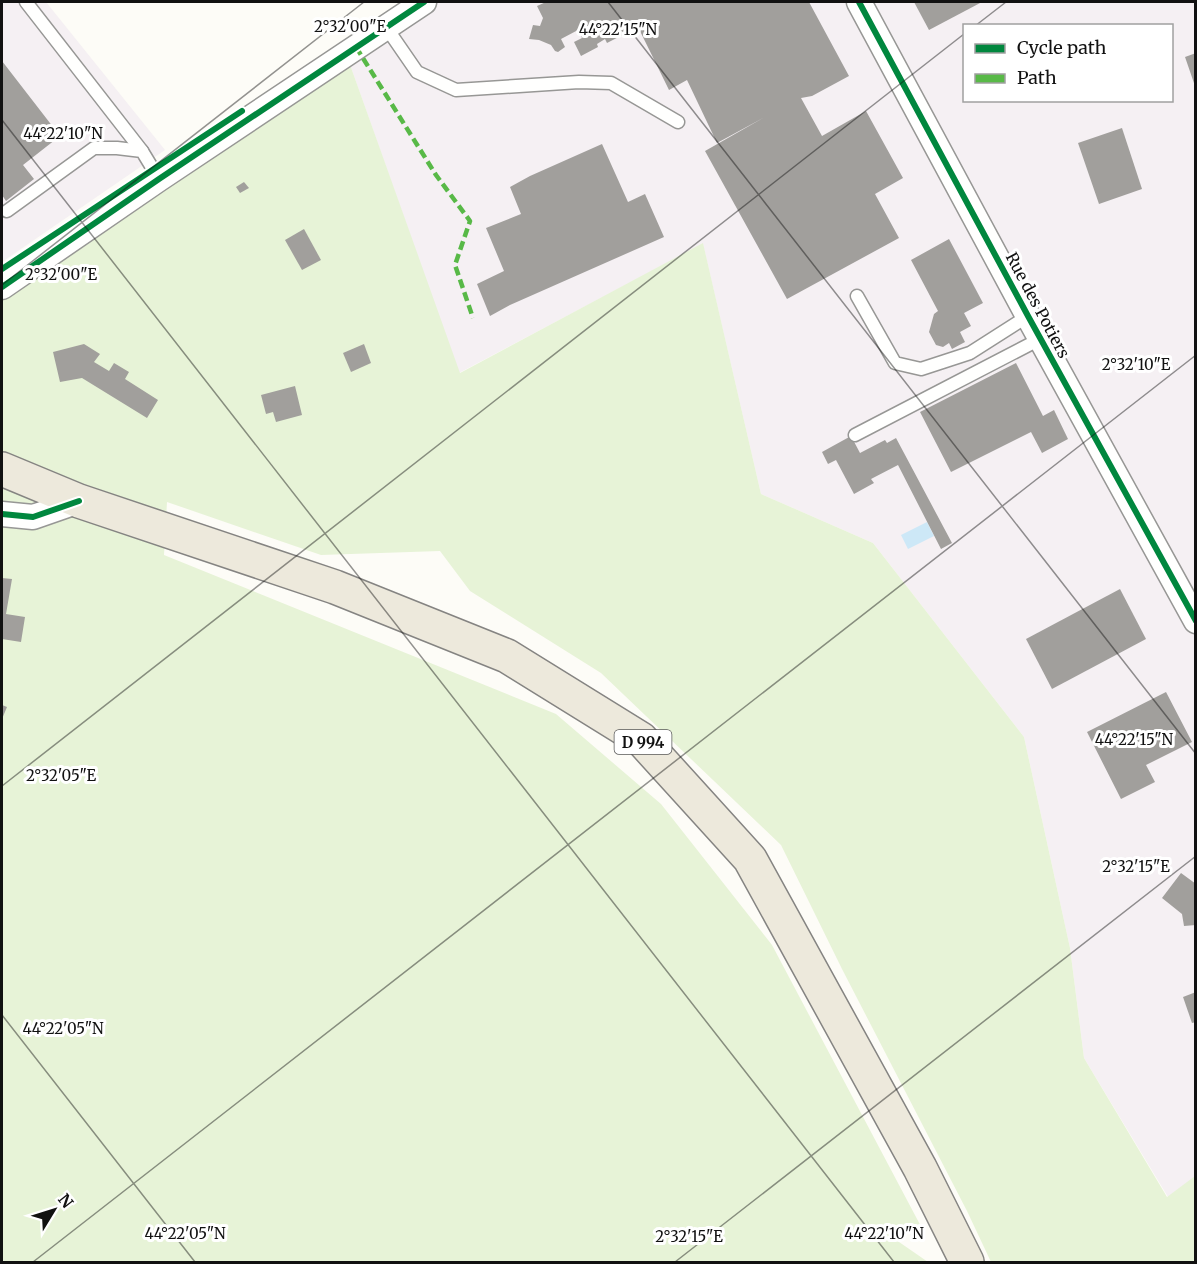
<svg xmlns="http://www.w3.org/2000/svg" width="1197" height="1264" font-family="Merriweather,serif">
<rect width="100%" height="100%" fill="#fdfcf7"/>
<g fill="#f5f0f3" fill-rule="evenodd">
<path d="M2 2H46L165 150 2 262Z"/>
<path d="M426 2H1195L1196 1176 1168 1197 1084 1058 1070 948 1024 737 873 543 761 494 703 244 459 373 348 59ZM964 26H1172V100H964Z"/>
</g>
<path fill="#e7f3d7" d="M348 59 460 373 703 243 761 494 873 543 1024 737 1070 948 1084 1058 1167 1197 1195 1176V1262H991L967 1211 842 969 781 845 601 673 470 591 440 551 321 555 167 502 164 555 556 714 661 804 772 945 925 1234 873 1224 928 1262H2V299Z"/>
<path fill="#cde8f7" d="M927 522 934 536 908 549 901 535Z"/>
<g fill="#a19f9c">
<path d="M546 2H809L849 76 812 96 801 98 822 136 866 111 903 178 875 194 899 238 787 299 705 151 765 117 717 143 687 80 669 90 638 27 607 43 605 39 597 44 598 47 581 56 574 42 582 38 578 30 561 39 565 47 558 52 555 51 551 45 539 40 529 39 533 25 540 26 543 18 537 6Z"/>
<path d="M914 2H982L929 30Z"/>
<path d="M1196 53V86H1195L1185 57Z"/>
<path d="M2 61 60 136 23 165 34 179 6 201 2 195Z"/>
<path d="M1122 128 1142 189 1099 204 1078 143Z"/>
<path d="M602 144 628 202 645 194 664 237 510 305 490 316 477 284 504 271 486 228 521 214 510 187 530 176Z"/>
<path d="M244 182 249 188 240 193 236 187Z"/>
<path d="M304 229 321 260 302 270 285 240Z"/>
<path d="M949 239 983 303 964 313 971 326 960 332 965 342 952 349 949 343 943 347 936 345 929 332 934 314 938 311 911 260Z"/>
<path d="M84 344 100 354 94 362 109 371 114 363 129 372 125 379 158 400 147 418 82 378 60 382 53 352Z"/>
<path d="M364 344 371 363 351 372 343 353Z"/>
<path d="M1016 363 1043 416 1054 410 1068 439 1042 453 1031 432 951 472 920 412Z"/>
<path d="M295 386 302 415 276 422 273 412 266 414 261 395Z"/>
<path d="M851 436 860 453 885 440 887 443 896 438 952 543 941 549 898 465 871 479 874 483 854 494 836 460 828 464 822 452Z"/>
<path d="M2 578 12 579 6 614 25 617 21 642 2 639Z"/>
<path d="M1120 589 1146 639 1052 689 1026 639Z"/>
<path d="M1166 692 1192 742 1146 765 1155 782 1121 799 1087 732Z"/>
<path d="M2 705 7 707 2 719Z"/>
<path d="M1181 873 1196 884V925L1184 926 1182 914 1162 898Z"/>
<path d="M1196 992V1022L1192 1023 1183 997Z"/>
</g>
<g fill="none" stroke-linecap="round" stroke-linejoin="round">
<defs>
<g id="service">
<path d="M26 2 142 151"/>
<path d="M386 27 417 72 456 90 579 82 611 83 678 122"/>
<path d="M7 211 94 148H117L142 151 159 179"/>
<path d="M857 296 895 363 921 369 970 353 1028 316"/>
<path d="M855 435 1040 339"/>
</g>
<g id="minor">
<path d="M859 2 1028 316 1196 621"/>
<path d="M2 287 159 179 424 2"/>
<path d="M2 514 33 517 79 501"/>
</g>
<path id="primary" d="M2 469 79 501 335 587 507 656 641 739 750 859 920 1168 967 1262"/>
</defs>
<use href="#service" stroke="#979795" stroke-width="15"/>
<use href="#minor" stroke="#979795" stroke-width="27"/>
<use href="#primary" stroke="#858482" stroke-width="36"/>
<use href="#service" stroke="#fffffe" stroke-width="12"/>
<use href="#minor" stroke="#fffffe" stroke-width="24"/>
<use href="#primary" stroke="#ede9dc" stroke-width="33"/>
<path stroke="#58b947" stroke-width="4.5" stroke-dasharray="9 4.5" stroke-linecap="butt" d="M356 47 436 175 470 221 455 265 473 318"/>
<defs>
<g id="cycleway">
<path d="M859 2 1028 316 1196 621"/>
<path d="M2 269 242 111"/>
<path d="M2 287 159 179 424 2"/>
<path d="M2 514 33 517 79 501"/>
</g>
</defs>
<use href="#cycleway" stroke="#fff" stroke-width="10"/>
<use href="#cycleway" stroke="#00873e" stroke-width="6"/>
</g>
<path fill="none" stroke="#111" stroke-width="1.5" stroke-opacity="0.45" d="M608 2 1196 754M975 26 1006 2M2 120 894 1262M2 285 364 2M2 786 964 34M2 1015 195 1262M33 1262 1196 355M675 1262 1196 856"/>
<g text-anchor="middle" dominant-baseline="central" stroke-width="6" stroke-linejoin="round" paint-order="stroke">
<rect fill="#fff" stroke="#585858" stroke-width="1.5" x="614.5" y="730" width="57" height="24" rx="4.5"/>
<g font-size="15" font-weight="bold" fill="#111">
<text x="643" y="742">D 994</text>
</g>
<g font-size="16" fill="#111" stroke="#fff">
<text transform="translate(1038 305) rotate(62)">Rue des Potiers</text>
</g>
</g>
<g font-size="15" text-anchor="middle" fill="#111" stroke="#fff" stroke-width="6" stroke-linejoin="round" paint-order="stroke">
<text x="350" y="32">2°32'00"E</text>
<text x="618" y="35">44°22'15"N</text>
<text x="63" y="139">44°22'10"N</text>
<text x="61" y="280">2°32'00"E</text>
<text x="1136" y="370">2°32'10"E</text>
<text x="1134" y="745">44°22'15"N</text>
<text x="61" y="781">2°32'05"E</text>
<text x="1136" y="872">2°32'15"E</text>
<text x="63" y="1034">44°22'05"N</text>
<text x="185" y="1239">44°22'05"N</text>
<text x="884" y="1239">44°22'10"N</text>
<text x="689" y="1242">2°32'15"E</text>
</g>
<rect width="1197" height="1264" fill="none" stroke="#111111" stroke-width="6"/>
<rect x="963" y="24" width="210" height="78" fill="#ffffff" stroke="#a0a0a0" stroke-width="1.5"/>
<rect x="975" y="44" width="30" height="9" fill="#00873e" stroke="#a0a0a0" stroke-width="1.5"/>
<text x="1017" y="54" font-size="18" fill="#111111">Cycle path</text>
<rect x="975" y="74" width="30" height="9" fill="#58b947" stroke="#a0a0a0" stroke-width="1.5"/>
<text x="1017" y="84" font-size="18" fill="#111111">Path</text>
<g transform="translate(54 1210) rotate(52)" stroke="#ffffff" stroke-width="4.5" paint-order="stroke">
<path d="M0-4.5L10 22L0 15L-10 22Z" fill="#111111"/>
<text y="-9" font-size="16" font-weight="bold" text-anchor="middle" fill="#111111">N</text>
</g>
</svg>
